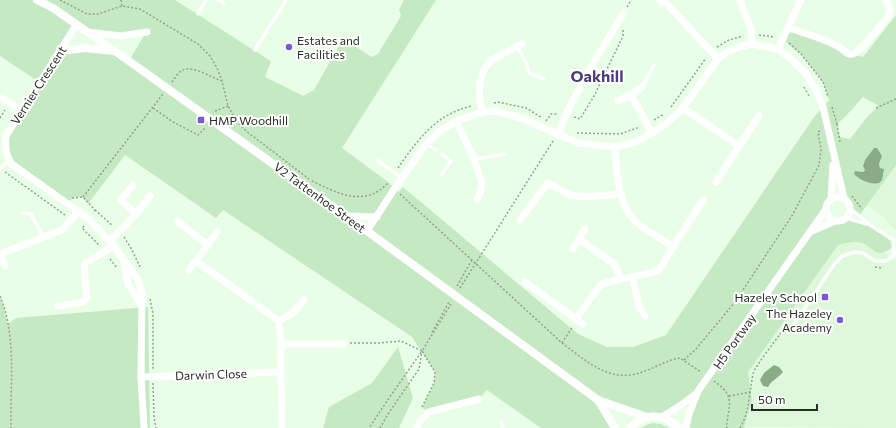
<svg xmlns="http://www.w3.org/2000/svg" width="896" height="428" font-family="Commissioner,sans-serif">
<rect width="100%" height="100%" fill="#e9fee7"/>
<g fill="#ddf8da">
<path d="M896 165V231L885 218 867 205Z"/>
<path d="M856 241 868 246 878 253H886L896 260V428L744 427 752 400 748 372 838 245Z"/>
</g>
<g fill="#c5e9c2" fill-rule="evenodd">
<path d="M0 0H175L271 61 265 77 303 96 314 90 343 39 372 57 378 54 401 16 399 10 404 0H436L342 148 388 182 399 192 403 187 578 334 607 347H633L666 335 814 117 829 100 823 82 801 54 782 39 788 28 853 54 863 57 896 15V165L859 216 851 209 849 203 844 198 834 159 831 199 828 202 826 209 811 231 835 221H841L846 218 870 225 893 240V247C873 262 875 244 857 242 852 241 844 244 838 245L748 372 752 400 744 427 746 428H686L698 392 662 417 599 401 615 428H541L487 390 479 399 429 412 422 408 434 383 435 372 412 337 223 210 216 218 125 155 88 204 83 197C75 196 72 198 67 204L12 164 5 145 39 82 0 56ZM76 25 88 32 121 36 146 32 129 61 115 51 60 50ZM863 97 879 106 868 116 850 139 840 137 837 124 844 118ZM874 148H877L881 160 879 164 880 168 858 178 855 171 863 172 865 170 863 166 865 160ZM346 216 377 217 367 231Z"/>
<path d="M0 296 8 324 16 318 148 307 150 428H0Z"/>
<path d="M398 347 413 398 399 428H323L329 407 372 383Z"/>
<path d="M653 423 661 424 669 428H640L646 425Z"/>
</g>
<g fill="#89ac86">
<path d="M874 148H877L882 156 879 164 880 168 884 169 882 180 879 183C872 185 859 180 854 174L855 171 863 172 865 170 863 166 865 160Z"/>
<path d="M774 365 779 367 783 372C778 378 772 380 768 387L763 386 760 380 764 373Z"/>
</g>
<g fill="none" stroke-linecap="round" stroke-linejoin="round">
<g stroke="#94a392" stroke-width="1.5" stroke-dasharray="2 2" stroke-linecap="butt">
<path d="M60 0 87 14H98L122 6 140 9 198 44 210 56 217 68 222 81 228 106 235 119 246 131 309 179"/>
<path d="M121 0 122 6"/>
<path d="M627 7 631 0"/>
<path d="M759 35 775 37"/>
<path d="M789 43 801 54 823 82 828 97"/>
<path d="M717 47 729 40 743 36"/>
<path d="M172 82C175 78 178 72 183 70 192 65 213 78 222 81"/>
<path d="M804 87 809 96"/>
<path d="M494 103 498 102 526 108 541 117"/>
<path d="M671 107 706 58"/>
<path d="M832 107 837 124"/>
<path d="M153 108 173 122 198 135 205 128"/>
<path d="M876 108 896 99"/>
<path d="M215 111 228 106"/>
<path d="M574 117 580 119 594 96 623 36V30"/>
<path d="M0 118 5 110"/>
<path d="M654 120 664 114"/>
<path d="M546 121 551 114H558"/>
<path d="M837 124 840 142"/>
<path d="M577 133 620 134 640 127"/>
<path d="M398 168C418 139 436 114 472 106"/>
<path d="M5 172 65 215"/>
<path d="M312 181C333 191 358 205 380 190 383 188 386 184 389 183"/>
<path d="M400 194 562 343C588 362 611 385 645 371 657 367 667 360 680 358L701 372"/>
<path d="M852 196 862 209"/>
<path d="M83 197 163 94"/>
<path d="M72 198 83 197 95 210 93 213"/>
<path d="M95 210 113 226"/>
<path d="M84 226 82 228 100 246"/>
<path d="M124 237 131 248 141 269"/>
<path d="M110 259 117 268"/>
<path d="M875 267 882 268"/>
<path d="M457 286 472 260"/>
<path d="M460 288 553 141"/>
<path d="M0 296C17 337 10 384 11 428"/>
<path d="M150 299 153 314V369"/>
<path d="M432 332 449 302"/>
<path d="M350 343H379L401 341 422 351 387 401 369 428"/>
<path d="M562 343 573 326"/>
<path d="M684 360 696 349 735 302 793 214 819 165 821 150 818 132 821 130"/>
<path d="M714 381C728 391 732 397 728 415 728 419 726 423 727 428"/>
<path d="M153 383 154 417 156 428"/>
<path d="M729 396 751 392"/>
<path d="M422 407 434 383 435 372 422 351 451 304"/>
<path d="M380 428 388 414 419 369 422 351"/>
<path d="M740 428C750 411 749 393 753 374 755 366 777 339 783 330"/>
</g>
<g stroke="#fff" stroke-width="3.5">
<path d="M218 0 224 3"/>
<path d="M198 14 206 0"/>
<path d="M517 47 526 62 529 73 544 79"/>
<path d="M255 50 286 0"/>
<path d="M642 87 654 65"/>
<path d="M426 144 436 150"/>
<path d="M474 159 506 154"/>
<path d="M377 160 402 178"/>
<path d="M0 169 9 161"/>
<path d="M441 175 451 161 442 154"/>
<path d="M23 213 31 214 43 237"/>
<path d="M846 218 867 224"/>
<path d="M789 332 833 266 842 256 855 252 863 253 875 261H886L892 257 894 254 893 240 870 225 851 209"/>
<path d="M501 422 503 428"/>
</g>
<g stroke="#fff" stroke-width="7">
<path d="M659 0 668 5 718 59"/>
<path d="M740 0 751 29 752 44"/>
<path d="M76 25 6 136C5 146 5 156 12 164L89 219 114 246 138 280 142 294 141 377 144 428"/>
<path d="M788 28C805 33 822 38 837 46 843 48 847 56 853 54 862 51 882 24 889 15L890 8 885 0"/>
<path d="M88 32 121 36 147 32"/>
<path d="M778 49 801 0"/>
<path d="M631 95 642 87"/>
<path d="M0 97 21 110"/>
<path d="M618 101 631 95 652 133"/>
<path d="M683 108 739 146 759 116"/>
<path d="M483 112C477 98 478 75 489 63 494 57 513 49 522 44"/>
<path d="M456 121 474 159 482 184 480 194 477 199"/>
<path d="M558 135 566 114 591 67 623 14"/>
<path d="M615 147C617 170 617 204 635 221 646 231 661 238 673 247L703 200"/>
<path d="M716 182 739 146"/>
<circle cx="838" cy="209" r="12"/>
<path d="M831 199 833 165"/>
<path d="M136 214 150 196"/>
<path d="M345 216 377 217"/>
<path d="M520 220 548 183 570 195 585 197 621 194"/>
<path d="M177 221 208 245"/>
<path d="M367 231 395 188 426 144 440 131 459 120 483 112 494 111 521 118 578 143 615 147 636 142 652 133 666 124 683 108 718 59 729 51 742 46 752 44 778 49 791 59 805 73 815 88 823 107 844 198"/>
<path d="M812 231 835 221"/>
<path d="M579 239 585 229"/>
<path d="M110 241 136 214 121 200 133 185"/>
<path d="M573 249 579 239 614 264 621 279 632 277"/>
<path d="M124 261 128 284 141 305"/>
<path d="M196 261 217 232"/>
<path d="M5 266 0 254 62 230 78 212"/>
<path d="M189 270 196 261 279 321"/>
<path d="M525 282 576 319"/>
<path d="M58 306 83 302 87 297 84 267 85 263 114 246"/>
<path d="M645 316 639 306 632 277 655 272 659 270 673 247"/>
<path d="M583 324 576 319 598 288 602 284 621 279"/>
<path d="M281 344 279 321 293 313 304 300"/>
<path d="M281 372V344H343"/>
<path d="M141 377 281 372 282 426"/>
<path d="M662 417 681 405 697 393"/>
<path d="M417 428 420 421 429 412 479 399"/>
<path d="M686 428 689 414 698 391 826 209"/>
</g>
<g stroke="#fff" stroke-width="8">
<path d="M37 0 53 8 129 61 367 231 598 400 647 417"/>
<path d="M60 51 85 48 114 51"/>
<path d="M598 400 615 428"/>
<path d="M630 428C646 412 663 413 679 428"/>
</g>
</g>
<g fill="#7c59d3" stroke="#fff" stroke-width="1.5">
<circle cx="289" cy="47" r="4"/>
<rect x="197" y="116" width="8" height="8" rx="2"/>
<rect x="821" y="293" width="8" height="8" rx="2"/>
<circle cx="840" cy="320" r="4"/>
</g>
<g text-anchor="middle" dominant-baseline="central" stroke-width="4" stroke-linejoin="round" paint-order="stroke">
<g font-size="12" fill="#282f27" stroke="#fff" text-anchor="start">
<text x="297" y="40">Estates and<tspan x="297" dy="14">Facilities</tspan></text>
<text x="209" y="120">HMP Woodhill</text>
<text x="817" y="297" text-anchor="end">Hazeley School</text>
<text x="832" y="313" text-anchor="end">The Hazeley<tspan x="832" dy="14">Academy</tspan></text>
</g>
<g font-size="12" fill="#282f27" stroke="#fff">
<text transform="translate(38 85) rotate(-57)">Vernier Crescent</text>
<text transform="translate(320 197) rotate(36)">V2 Tattenhoe Street</text>
<text transform="translate(734 341) rotate(-55)">H5 Portway</text>
<text transform="translate(211 374) rotate(-2)">Darwin Close</text>
</g>
<g font-size="16" font-weight="bold" fill="#4d3f7c" stroke="#fff">
<text x="597" y="75">Oakhill</text>
</g>
</g>
<path d="M752 404v6h65v-6" fill="none" stroke="#282f27" stroke-width="2"/>
<text x="758" y="404" font-size="12" fill="#282f27" stroke="#ffffff" stroke-width="3" paint-order="stroke">50 m</text>
</svg>
